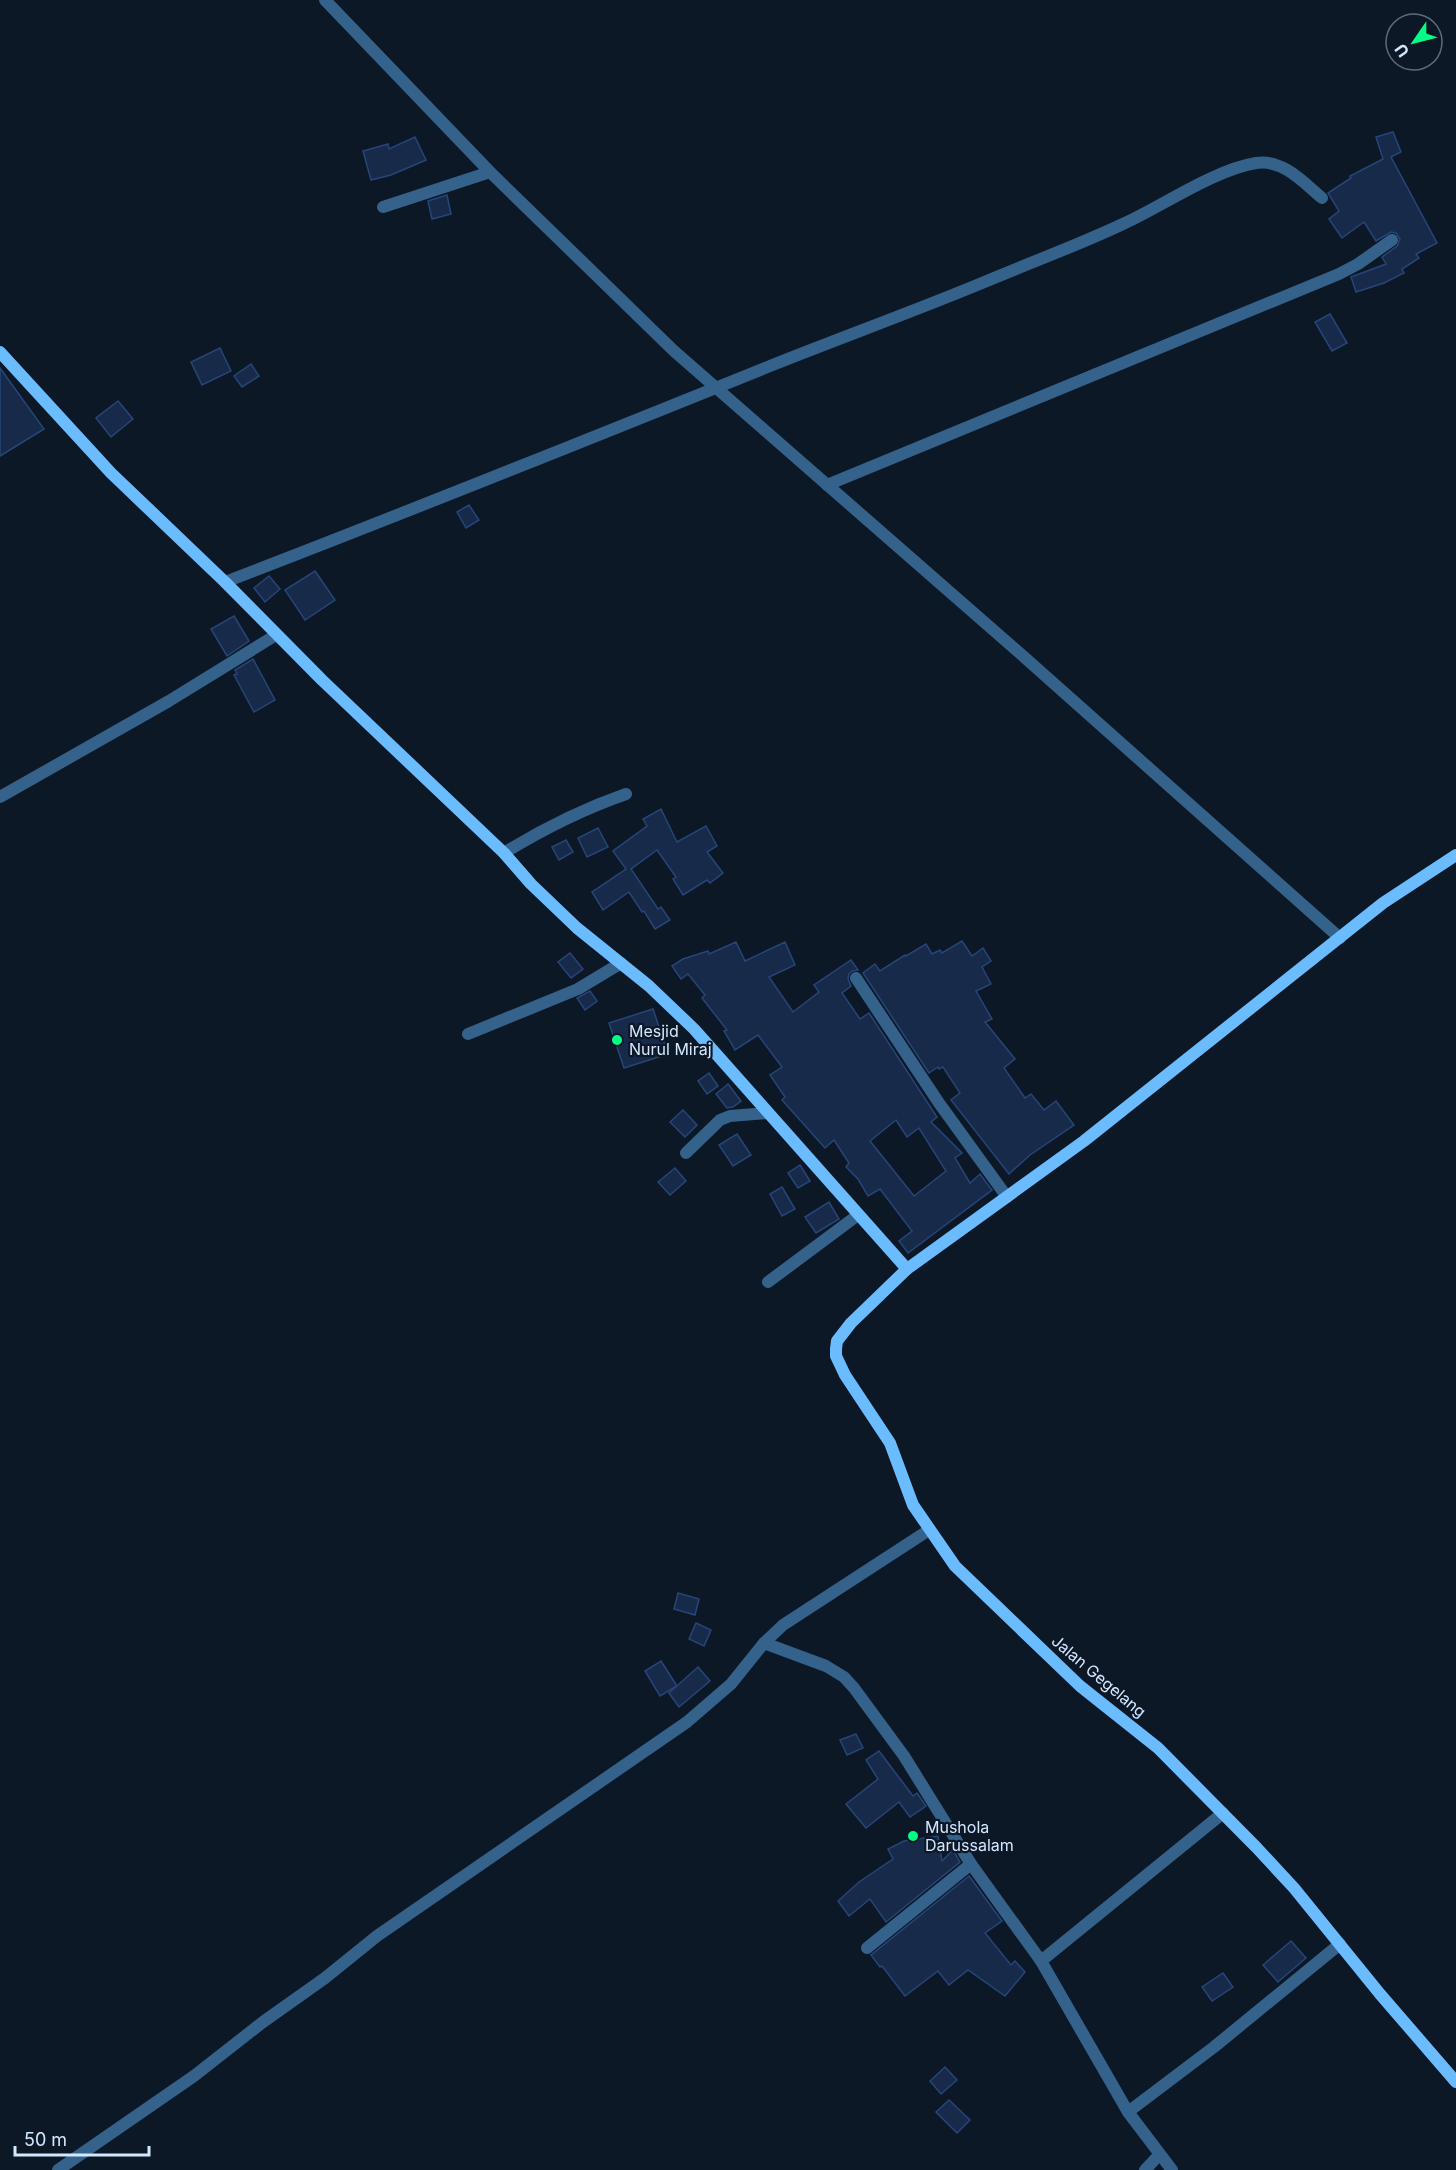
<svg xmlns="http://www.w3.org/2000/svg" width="1456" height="2170" font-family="Inter,sans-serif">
<rect width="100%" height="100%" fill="#0d1827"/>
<g fill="#172a4a" stroke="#274578" stroke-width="1.5" fill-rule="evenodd">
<path d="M1393 132 1401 152 1391 157 1437 243 1416 254 1419 258 1402 269 1404 273 1384 283 1356 292 1351 277 1386 264 1382 257 1397 246 1400 239 1396 233 1391 232 1376 241 1364 222 1342 238 1329 219 1339 211 1328 193 1351 178 1350 176 1383 159 1376 137Z"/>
<path d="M415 137 426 160 391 175 371 180 363 151 388 144 389 149Z"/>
<path d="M447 195 451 214 432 219 428 201Z"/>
<path d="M1330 314 1347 343 1332 351 1315 322Z"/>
<path d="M220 348 231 371 202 385 191 362Z"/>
<path d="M251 364 259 376 242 387 234 376Z"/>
<path d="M0 368 44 429 0 456Z"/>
<path d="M118 401 133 419 111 437 96 418Z"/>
<path d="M469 505 479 520 466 528 457 512Z"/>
<path d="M315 571 335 600 305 620 285 590Z"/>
<path d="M269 576 280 589 265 602 254 588Z"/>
<path d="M234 616 249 641 227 656 211 629Z"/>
<path d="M253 659 275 700 254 712 234 675 237 674 235 670Z"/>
<path d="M661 809 677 842 706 826 717 846 707 852 723 873 710 883 707 880 683 895 673 879 676 877 657 850 631 869 658 909 661 907 670 920 655 929 644 911 642 912 629 892 603 910 592 892 626 869 613 851 647 826 643 819Z"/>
<path d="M598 828 608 847 587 857 578 838Z"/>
<path d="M566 840 573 852 559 860 552 847Z"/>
<path d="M962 941 972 956 983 948 991 961 982 967 991 984 976 991 992 1019 985 1022 1015 1059 1004 1068 1025 1098 1031 1094 1044 1110 1056 1101 1074 1125 1030 1155 1009 1174 951 1100 960 1093 943 1067 939 1069 938 1067 929 1073 863 973 875 964 880 971 905 955 906 956 926 944 932 954 940 950 942 953Z"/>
<path d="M736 942 745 961 785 942 795 965 769 977 793 1012 819 992 814 985 851 960 858 970 852 971 849 974 848 979 851 986 842 993 860 1019 869 1013 937 1117 931 1122 962 1153 955 1158 970 1183 980 1174 992 1190 908 1253 899 1241 912 1231 880 1189 868 1196 858 1179 846 1167 849 1163 834 1140 825 1148 782 1100 785 1097 770 1075 782 1067 758 1035 735 1050 724 1031 727 1030 702 998 705 995 688 974 681 979 672 966 683 959 708 951 709 954ZM896 1120 907 1137 919 1128 946 1171 914 1196 870 1141Z"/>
<path d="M570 953 583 969 571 978 558 962Z"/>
<path d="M590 991 597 1001 585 1010 577 998Z"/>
<path d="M653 1009 668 1054 624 1068 609 1023Z"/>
<path d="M709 1073 718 1086 707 1094 698 1081Z"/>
<path d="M728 1084 741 1101 733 1107 727 1108 716 1094Z"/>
<path d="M683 1110 697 1125 685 1137 670 1122Z"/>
<path d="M737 1134 751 1155 733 1166 719 1145Z"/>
<path d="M800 1165 810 1181 798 1188 788 1173Z"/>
<path d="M675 1168 686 1181 670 1195 658 1182Z"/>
<path d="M782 1187 795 1209 782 1216 770 1194Z"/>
<path d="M829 1202 839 1219 816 1233 805 1217Z"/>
<path d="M678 1593 699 1599 695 1615 674 1609Z"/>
<path d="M696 1623 711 1630 704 1646 689 1639Z"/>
<path d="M661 1661 677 1686 660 1696 645 1671Z"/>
<path d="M698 1667 710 1681 679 1707 669 1693Z"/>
<path d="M856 1734 863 1748 847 1755 840 1740Z"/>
<path d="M879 1751 913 1796 917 1793 926 1806 910 1817 899 1802 866 1828 846 1804 878 1779 866 1760Z"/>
<path d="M938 1836 942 1861 953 1850 960 1862 886 1922 870 1899 849 1916 838 1901 859 1882 893 1859 888 1849 904 1841Z"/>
<path d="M969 1876 1002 1921 985 1933 1011 1965 1015 1961 1025 1972 1005 1996 968 1970 949 1985 938 1971 905 1996 882 1966 880 1967 871 1955Z"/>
<path d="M1291 1941 1306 1958 1278 1982 1263 1965Z"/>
<path d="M1223 1973 1233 1987 1212 2001 1202 1987Z"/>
<path d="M945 2067 957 2080 941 2094 930 2081Z"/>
<path d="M949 2100 970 2120 957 2133 936 2112Z"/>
</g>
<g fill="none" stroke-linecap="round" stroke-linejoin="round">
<g stroke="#34628b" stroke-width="12">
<path d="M325 0 490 172 674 351 1023 656 1340 938"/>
<path d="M383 207 490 172"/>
<path d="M827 485 1339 274 1358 264 1392 240"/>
<path d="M225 582C408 512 589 439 770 366 840 338 912 312 982 283 1029 263 1079 245 1125 223 1164 205 1214 170 1256 163 1283 159 1303 182 1322 198"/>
<path d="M0 797 169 701 276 635"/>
<path d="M504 853C543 829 583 809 626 794"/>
<path d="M856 978 939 1103 1007 1197"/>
<path d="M468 1034 578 989 621 963"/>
<path d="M686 1153 720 1120 730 1116 767 1113"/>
<path d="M768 1282 858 1215"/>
<path d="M764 1643 826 1666 844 1677 854 1688 904 1756 971 1864 1041 1961 1128 2112 1172 2170"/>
<path d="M867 1948 971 1864"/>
<path d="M1041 1961 1223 1813"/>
<path d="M1128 2112 1214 2047 1340 1944"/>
<path d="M58 2170 194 2076 263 2022 325 1978 377 1936 687 1722 731 1684 764 1643 783 1625 929 1530"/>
<path d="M1145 2170 1159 2155"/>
</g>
<g stroke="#6abcff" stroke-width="12">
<path d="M0 352 111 473 225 582 322 680 504 853 531 884 577 928 649 986 694 1029 907 1269"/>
<path d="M1456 855 1383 903 1084 1141 907 1269 851 1323 837 1341 836 1349V1356L845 1375 890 1443 913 1505 955 1566 1080 1686 1158 1748 1256 1847 1294 1888 1380 1994 1456 2082"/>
</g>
</g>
<g fill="#00fe86" stroke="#0d1827" stroke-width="2">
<circle cx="617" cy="1040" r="6"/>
<circle cx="913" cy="1836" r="6"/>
</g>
<g text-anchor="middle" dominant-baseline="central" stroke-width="4.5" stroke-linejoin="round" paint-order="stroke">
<g font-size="16" fill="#d3e7ff" stroke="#0d1827" text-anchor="start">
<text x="629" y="1031">Mesjid<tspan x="629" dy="18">Nurul Miraj</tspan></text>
<text x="925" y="1827">Mushola<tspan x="925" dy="18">Darussalam</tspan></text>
</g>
<g font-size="16" fill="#d3e7ff" stroke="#0d1827">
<text transform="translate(1099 1676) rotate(40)">Jalan Gegelang</text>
</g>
</g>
<g transform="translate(1414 42) rotate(235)"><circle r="28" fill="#0d1827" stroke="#5c6b7d" stroke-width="1.5"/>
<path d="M0-4.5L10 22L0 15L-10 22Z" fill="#00fe86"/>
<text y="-9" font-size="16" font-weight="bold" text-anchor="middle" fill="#d3e7ff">U</text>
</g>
<path d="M15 2146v9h134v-9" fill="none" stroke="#d3e7ff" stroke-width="3"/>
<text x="24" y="2146" font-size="18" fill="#d3e7ff" stroke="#0d1827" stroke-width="4.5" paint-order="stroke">50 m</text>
</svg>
